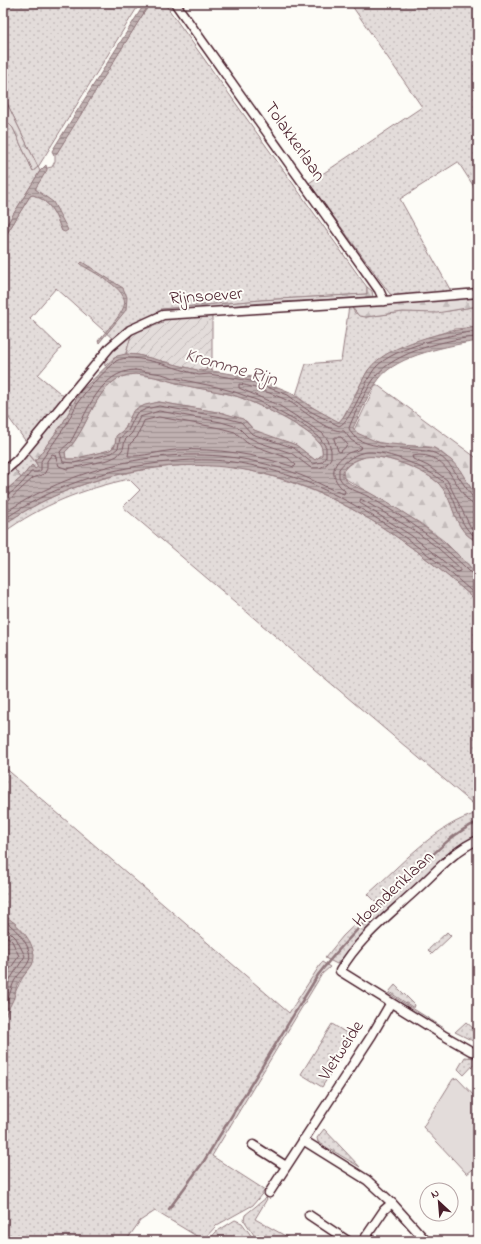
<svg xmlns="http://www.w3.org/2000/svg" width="481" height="1244" font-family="'Indie Flower',sans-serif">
<defs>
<pattern id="grass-dots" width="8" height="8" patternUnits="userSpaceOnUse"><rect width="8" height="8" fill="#e3dcda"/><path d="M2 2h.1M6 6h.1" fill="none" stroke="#c4bcbb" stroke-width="1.8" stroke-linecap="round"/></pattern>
<pattern id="forest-firs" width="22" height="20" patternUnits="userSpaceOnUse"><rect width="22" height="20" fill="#e3dcda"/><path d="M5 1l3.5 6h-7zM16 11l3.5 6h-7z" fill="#c4bcbb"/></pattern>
<pattern id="garden-furrows" width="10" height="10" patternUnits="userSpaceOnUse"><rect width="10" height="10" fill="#e3dcda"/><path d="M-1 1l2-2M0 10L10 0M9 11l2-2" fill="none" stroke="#c4bcbb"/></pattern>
<pattern id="water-rules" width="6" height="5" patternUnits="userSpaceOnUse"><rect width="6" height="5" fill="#c0b1b1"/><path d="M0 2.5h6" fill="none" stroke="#9e8f90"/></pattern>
</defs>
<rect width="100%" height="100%" fill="#fdfcf7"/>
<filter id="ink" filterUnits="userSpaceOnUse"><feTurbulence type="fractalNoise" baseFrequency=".025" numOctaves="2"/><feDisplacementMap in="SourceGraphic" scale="8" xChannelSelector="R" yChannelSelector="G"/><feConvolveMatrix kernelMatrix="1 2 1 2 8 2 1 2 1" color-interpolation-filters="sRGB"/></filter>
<g filter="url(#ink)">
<g fill="url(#grass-dots)" stroke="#967e82">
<path d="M3 3H140L38 167 40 171 3 231V118L13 128 33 171 38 167 3 95Z"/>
<path d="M150 3H163L167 7 361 279 367 287V294L261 300 162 309 163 312 133 324 113 339 56 288 30 318 61 348 38 375 65 397 27 443 3 410V240L30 196 33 195C51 202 55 214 62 231 57 207 56 203 36 191V187L47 168 52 167 55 161V155Z"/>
<path d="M350 3H478V193L458 162 400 199 452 293 398 297 390 294 309 183 422 107Z"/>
<path d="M349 306H351L355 313 366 317 403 312 449 311 478 306V327L455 329 426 338 412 344 368 370 341 421 337 422C323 413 308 406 296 395L306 364 341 361Z"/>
<path d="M28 453 39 467 35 469 32 465 21 478 13 467Z"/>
<path d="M211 464C322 478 397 530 478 602V808L123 507 140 490 129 479C83 489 41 505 3 533V525C67 481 134 466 211 464Z"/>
<path d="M3 766 289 1013 322 962 330 967 322 974 212 1156 265 1190 253 1205 217 1225 203 1240 155 1211 140 1221 126 1241H3V1019C13 1000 18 980 32 965L16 924 3 915Z"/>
<path d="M478 813V835L463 842 365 933 337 964 325 958 343 936 377 903 368 894C400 866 436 824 478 813Z"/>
<path d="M447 932 451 936 432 954 428 950Z"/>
<path d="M395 985 415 1005 414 1008 389 992Z"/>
<path d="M388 993 444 1028 442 1030 386 996Z"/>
<path d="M466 1022 473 1028 471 1030 478 1037V1041H473L455 1032Z"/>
<path d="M332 1024 353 1037 322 1087 301 1074Z"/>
<path d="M465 1057 478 1058V1060L464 1075 458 1069Z"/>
<path d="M324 1129 360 1167 318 1142 317 1138Z"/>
<path d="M266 1198 267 1199 255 1219 289 1238 287 1241H258L244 1220 245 1215Z"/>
<path d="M235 1220 242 1223 255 1241 209 1240 216 1232Z"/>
</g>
<g fill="url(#forest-firs)" stroke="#967e82">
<path d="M3 95 38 167 33 171 13 128 3 118Z"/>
<path d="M367 287 372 291 373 297 263 303 163 312 161 309 261 300 367 294Z"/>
<path d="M478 297V306L437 313 403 312 366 317 359 316 351 306Z"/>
<path d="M132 332 126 354 114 358 105 366 104 358Z"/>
<path d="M135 374C149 375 160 378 173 382 191 388 214 390 233 395 252 401 308 427 320 444 322 447 323 451 322 455L315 460 296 445 262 434 254 430 246 421 223 413 159 402 137 408 130 417 125 429 117 435 115 445 110 450 74 459H66L65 452C90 431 94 376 135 374Z"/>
<path d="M376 384 478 459V500C470 485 449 454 434 448 429 446 421 447 415 446 395 445 369 445 354 430Z"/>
<path d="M76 392H80L63 423 35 461 28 453Z"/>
<path d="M367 456C387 456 427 470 440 485 457 504 451 529 478 542V575L444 541 420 523 344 478 343 471C350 462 357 460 367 456Z"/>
<path d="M13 467 21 478 3 492V475Z"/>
</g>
<path fill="#e3dcda" stroke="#967e82" d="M457 1078 478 1100V1165L467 1174 423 1127 453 1079Z"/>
<path fill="url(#garden-furrows)" stroke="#967e82" d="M212 314V371L211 367 205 363 207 370 200 371 138 355 126 354 132 332 137 329 142 330 163 323 152 322 170 317 172 319Z"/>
<g fill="url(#water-rules)" stroke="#91777b" fill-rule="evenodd">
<path d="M145 3H150L57 153 54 155 52 151Z"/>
<path d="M46 165 47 170 35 189 53 202 68 230 65 232 62 231C55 214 51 201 33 195L30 196 3 240V231L40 171Z"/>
<path d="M82 262 123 288 127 297 126 310 99 343 98 341C105 332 121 316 124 306 130 289 92 272 80 264Z"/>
<path d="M478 327V341C451 345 396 355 379 379 368 393 361 412 353 428L357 433 380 443 434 448 451 460 460 470 478 500V542C451 529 457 505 440 485 428 471 380 451 362 458 353 461 344 465 342 475 348 486 361 488 370 493 411 515 447 541 478 575V602C378 513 270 443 130 472 84 481 42 498 3 525V493L21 478 32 465 35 469 38 467 35 461 63 423 80 392 117 356 126 354 138 355 205 372 207 368 205 363 207 361 212 371 253 377 290 392 308 405 339 422C353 407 358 385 369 369 387 344 449 330 478 327ZM135 374C149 375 160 378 173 382 191 388 213 390 233 395 252 401 309 427 320 444 322 447 323 451 322 455L315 460 296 445 254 430 243 419 223 413 159 402 145 405 133 411 125 429 116 436 115 446 110 450 74 459H66L65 452C90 431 94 376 135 374Z"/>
<path d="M3 915C17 922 41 947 32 965 28 972 21 977 17 985 16 987 16 991 15 994 13 1002 7 1011 3 1019Z"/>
</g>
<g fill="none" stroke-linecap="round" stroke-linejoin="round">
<g stroke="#795961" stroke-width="1">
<path d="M478 337C450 338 394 352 376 376 367 388 354 414 349 428 355 452 412 447 431 452 453 457 469 500 478 501"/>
<path d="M135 370 162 374 174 378 217 387 235 392 259 401 303 425 319 437 326 447V457L322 462 313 464 294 448 252 434 241 422 222 417 159 406 146 409 136 414 128 431 120 438 118 448 112 453 74 463 63 462 60 452C63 447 68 445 71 441 86 415 99 371 135 370Z"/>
<path d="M159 417 220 428 235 432 247 443 288 458 296 465 294 467C255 454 217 448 176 450 160 451 143 457 128 456L130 444 137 437 144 421Z"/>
<path d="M336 437H341L348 445 340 452 338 451 334 439Z"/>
<path d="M3 496C13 495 25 480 31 472H37L41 470V461L66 425 78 402 91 385 116 361C133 351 180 370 199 375L209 374 251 381 288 395 306 409 339 426C352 421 365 379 376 367 395 347 451 334 478 331"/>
<path d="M361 499 415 531 438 548 460 568V571L457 572 412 536 360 503Z"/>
<path d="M3 501 10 499 33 478 44 474 47 469V461L52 454 55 455 59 466 67 469 108 460 117 456 123 449 125 440 132 433 140 417 159 411 221 422 238 427 248 437 258 442 291 453 311 468H320L327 464 331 458V450L328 440 322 433 280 406 239 388V384C249 385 282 397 290 402 305 411 326 432 344 431L351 440 362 447C359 451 353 451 348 453 329 465 330 478 345 491L344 494C330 490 318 482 305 477 286 469 264 463 243 459 162 445 71 468 3 514"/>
<path d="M478 506C458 505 452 447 412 456L413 459 428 466 447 480 471 528 478 532"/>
<path d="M3 520C41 494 82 477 127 468 155 463 184 459 212 460 314 466 405 531 478 597"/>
<path d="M478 538C456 527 459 499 443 482 430 469 386 450 367 452 356 453 346 460 339 469V477C345 489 358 491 369 497 408 519 443 544 474 576L478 577"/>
<path d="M3 920C14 926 36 949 28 963 24 970 16 976 13 984 10 992 8 1001 3 1010"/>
<path d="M3 925 16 938 25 956 9 981 3 999"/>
<path d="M3 933 12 941 19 956 3 979"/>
</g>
<path stroke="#91777b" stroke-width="2.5" d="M169 1209 204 1161 318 975C345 940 378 909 410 877 430 858 451 833 478 822"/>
<defs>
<g id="street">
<path d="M175 3 379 290 384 301"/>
<path d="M3 472 17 460 110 347 130 330 163 315 384 301 478 293"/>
<path d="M478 840C454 850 435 873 416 890 389 915 358 939 340 971L443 1035 471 1051 478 1052"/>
<path d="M303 1140 367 1180 392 1203 426 1241"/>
<path d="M253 1145 286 1166"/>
<path d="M269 1193 372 1035 390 1004"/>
<path d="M309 1215 348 1241"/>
<path d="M363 1241 384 1210 392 1203"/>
</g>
</defs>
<use href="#street" stroke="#4a1f2b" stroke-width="11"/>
<use href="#street" stroke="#fdfcf7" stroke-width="8"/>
</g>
</g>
<g text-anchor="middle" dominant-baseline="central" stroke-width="4" stroke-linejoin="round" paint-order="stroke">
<g font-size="18" fill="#4a1f2b" stroke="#fdfcf7">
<text transform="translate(294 142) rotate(55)">Tolakkerlaan</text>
<text transform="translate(206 297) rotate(-4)">Rijnsoever</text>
<text transform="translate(394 890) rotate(-43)">Hoenderiklaan</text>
<text transform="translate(342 1051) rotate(-57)">Vletweide</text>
</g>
<g font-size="19" font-style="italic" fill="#73525a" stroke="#fdfcf7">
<text transform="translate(231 368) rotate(16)">Kromme Rijn</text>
</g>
</g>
<rect width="481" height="1244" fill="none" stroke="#fdfcf7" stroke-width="16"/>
<rect x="8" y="8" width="465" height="1228" fill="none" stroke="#4a1f2b" stroke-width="1.5" filter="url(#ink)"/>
<g transform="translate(439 1202) rotate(334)"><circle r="19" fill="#fdfcf7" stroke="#b5a4a5"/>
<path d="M0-3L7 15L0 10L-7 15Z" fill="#4a1f2b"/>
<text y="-6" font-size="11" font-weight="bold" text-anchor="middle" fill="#4a1f2b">N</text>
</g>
</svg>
